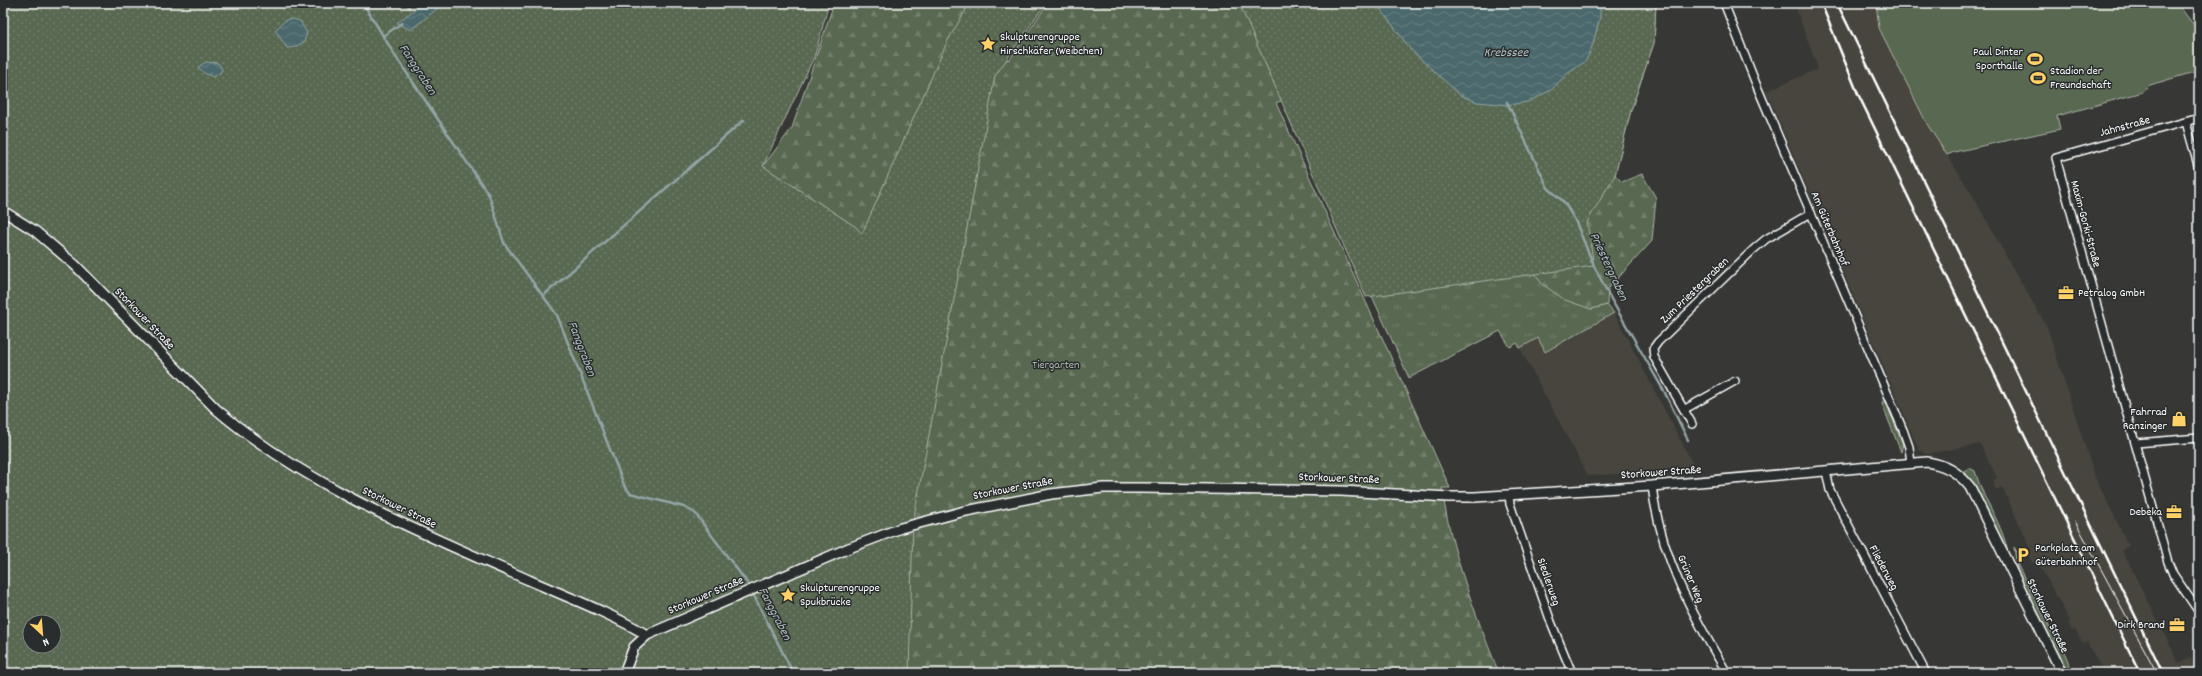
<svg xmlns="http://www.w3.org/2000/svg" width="2202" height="676" font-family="Dekko,sans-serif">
<defs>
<pattern id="grass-tufts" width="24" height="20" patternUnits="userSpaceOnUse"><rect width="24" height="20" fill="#596851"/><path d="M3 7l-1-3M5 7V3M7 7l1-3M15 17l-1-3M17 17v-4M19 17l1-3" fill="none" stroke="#727f6b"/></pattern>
<pattern id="forest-firs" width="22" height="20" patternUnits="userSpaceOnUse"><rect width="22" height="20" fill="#596851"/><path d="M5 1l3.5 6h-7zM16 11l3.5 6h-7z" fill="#727f6b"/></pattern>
<pattern id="park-dots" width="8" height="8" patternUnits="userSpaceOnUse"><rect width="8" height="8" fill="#596851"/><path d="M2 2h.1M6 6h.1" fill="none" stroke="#727f6b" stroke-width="1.8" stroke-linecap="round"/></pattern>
<pattern id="water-waves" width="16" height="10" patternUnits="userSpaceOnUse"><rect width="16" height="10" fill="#4b696c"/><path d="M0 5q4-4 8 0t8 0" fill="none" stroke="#668082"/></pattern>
</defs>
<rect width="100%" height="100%" fill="#373835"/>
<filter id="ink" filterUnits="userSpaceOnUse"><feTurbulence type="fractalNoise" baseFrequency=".025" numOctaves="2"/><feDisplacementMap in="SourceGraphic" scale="8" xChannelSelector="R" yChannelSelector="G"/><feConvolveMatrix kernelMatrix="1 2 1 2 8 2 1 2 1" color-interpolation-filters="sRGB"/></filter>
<g filter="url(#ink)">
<g fill="#46453e">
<path d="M1794 3H1876L1879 28 1927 124 1972 194 2011 265 2047 327 2095 477 2129 546 2122 550 2179 663 2191 658 2198 673H2104L2087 642 2083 643 2075 629 2072 631 2068 623 2070 621 2037 561 2032 563 2028 554 2032 552 2002 487 1996 490 1992 481 1997 478 1980 444 1926 454 1919 450 1766 91 1818 69Z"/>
<path d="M1614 313 1695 468 1588 476 1520 348 1538 338 1545 352Z"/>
</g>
<g fill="url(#grass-tufts)" stroke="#acb4a8">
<path d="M1332 122 1591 309 1607 305 1614 313 1545 352 1538 338 1520 348 1517 343 1510 347 1500 331 1409 378 1302 141Z"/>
<path d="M1884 398 1903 444 1901 452 1882 404Z"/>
<path d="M1969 468 1975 471C1983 500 2003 524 2008 553L1971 482 1965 473Z"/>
<path d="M2014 547 2022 561 2017 564 2060 647H2062L2073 673H2066L2018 575Z"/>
</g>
<path fill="url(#forest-firs)" stroke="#acb4a8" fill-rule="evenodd" d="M3 3 763 166 792 128 834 3H960L976 21 998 62 1010 59 1048 3H1656L1654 43 1631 110 1615 175 1622 182 1642 174 1656 198 1652 241 1608 289 1607 305 1591 309 1565 300 1542 284 1530 266 1283 100 1276 103 1450 488H1442C1450 549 1476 616 1499 673H3ZM30 622H54V646H30Z"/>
<g fill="url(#park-dots)" stroke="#acb4a8" fill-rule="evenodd">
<path d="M3 3H829L815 55 763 166 856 227 862 234 948 40 970 3H1046L995 76 913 522 909 673H3ZM30 622H54V646H30Z"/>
<path d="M1239 3H1656L1654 43 1631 110 1615 175 1587 222 1594 266 1366 297Z"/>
</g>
<path fill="#596851" stroke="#acb4a8" d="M1876 3H2177L2199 32V67L2194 72 2150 85 2143 92 2057 116 2060 129 1954 152 1947 155 1927 124 1879 28Z"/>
<g fill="url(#water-waves)" stroke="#93a5a7">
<path d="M423 3H444L411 30 397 23Z"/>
<path d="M1376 3H1600V17L1593 44 1586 61 1567 74 1551 90 1528 102 1508 105 1477 102 1460 95 1411 50Z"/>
<path d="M293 19 300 21 307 33 304 42 295 47 287 48 275 30 286 20Z"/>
<path d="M206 62 218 63 222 69 220 73 213 77 204 73 198 67Z"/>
</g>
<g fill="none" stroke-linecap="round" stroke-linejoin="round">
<g stroke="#93a5a7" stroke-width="2.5">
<path d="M363 3 396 57 489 195 504 243 557 315 624 485 630 493 684 507 695 513 748 584 793 673"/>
<path d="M407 3 409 7"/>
<path d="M383 36 402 23"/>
<path d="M1507 102 1548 188 1564 202 1575 220 1594 266 1611 299 1665 393 1688 440"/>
<path d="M543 296 744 120"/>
</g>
<defs>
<g id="street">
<path d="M1724 3 1756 84 1903 430 1909 447 1911 463"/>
<path d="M2199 118 2056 158 2168 562 2173 574 2199 612"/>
<path d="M2186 122 2199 169"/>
<path d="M1685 409 1735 381"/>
<path d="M1692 424 1654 357 1653 349 1658 342 1754 249 1766 239 1811 213"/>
<path d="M2136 443 2199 438"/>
<path d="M1826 471 1830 490 1926 673"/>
<path d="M1652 486C1660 555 1692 614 1727 673"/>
<path d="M1509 495 1510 504 1551 622 1572 673"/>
</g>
<g id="secondary">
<path d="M3 211 35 231 75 265 216 409C307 487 422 533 531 581 570 598 610 613 647 635"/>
<path d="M624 673 634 647 647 635 849 548 901 528 961 512 1051 494 1103 488H1142L1341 491 1449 497H1475L1652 486 1927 462C1946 465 1958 472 1970 487L2062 673"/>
</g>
</defs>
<use href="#street" stroke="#fff" stroke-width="10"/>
<use href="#secondary" stroke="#fff" stroke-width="12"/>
<use href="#street" stroke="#2a2d2e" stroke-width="7"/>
<use href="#secondary" stroke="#2a2d2e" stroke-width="9"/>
<path stroke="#fff" stroke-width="1" d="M2075 521 2157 673"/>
<g stroke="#fff" stroke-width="2.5">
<path d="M1821 3 1858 94 2140 673"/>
<path d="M1837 3 2163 673"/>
</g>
</g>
</g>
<defs>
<symbol id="sight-bare" viewBox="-9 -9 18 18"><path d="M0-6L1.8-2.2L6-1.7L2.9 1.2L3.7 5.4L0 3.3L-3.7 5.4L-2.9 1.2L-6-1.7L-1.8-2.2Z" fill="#ffd166" stroke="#2a2d2e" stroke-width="2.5" paint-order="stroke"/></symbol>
<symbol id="stadium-bare" viewBox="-9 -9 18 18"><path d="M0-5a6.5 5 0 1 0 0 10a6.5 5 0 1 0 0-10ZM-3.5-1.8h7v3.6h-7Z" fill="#ffd166" stroke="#2a2d2e" stroke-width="2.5" paint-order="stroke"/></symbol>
<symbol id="office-bare" viewBox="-9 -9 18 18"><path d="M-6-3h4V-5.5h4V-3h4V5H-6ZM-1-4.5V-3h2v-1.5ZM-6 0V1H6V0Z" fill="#ffd166" stroke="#2a2d2e" stroke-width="2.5" paint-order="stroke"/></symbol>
<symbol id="shop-bare" viewBox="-9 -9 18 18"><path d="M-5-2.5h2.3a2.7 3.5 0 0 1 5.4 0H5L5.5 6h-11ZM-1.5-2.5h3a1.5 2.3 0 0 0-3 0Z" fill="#ffd166" stroke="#2a2d2e" stroke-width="2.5" paint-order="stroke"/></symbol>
<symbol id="parking-bare" viewBox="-9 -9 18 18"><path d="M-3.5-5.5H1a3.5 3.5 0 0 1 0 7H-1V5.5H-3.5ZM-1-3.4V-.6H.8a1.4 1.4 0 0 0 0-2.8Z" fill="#ffd166" stroke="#2a2d2e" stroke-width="2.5" paint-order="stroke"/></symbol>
</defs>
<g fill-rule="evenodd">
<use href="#sight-bare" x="977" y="33" width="22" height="22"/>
<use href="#stadium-bare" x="2024" y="48" width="22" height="22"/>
<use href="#stadium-bare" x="2027" y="67" width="22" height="22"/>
<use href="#office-bare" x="2055" y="282" width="22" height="22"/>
<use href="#shop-bare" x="2168" y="408" width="22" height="22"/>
<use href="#office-bare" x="2163" y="501" width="22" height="22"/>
<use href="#parking-bare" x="2012" y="544" width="22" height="22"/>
<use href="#sight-bare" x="777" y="584" width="22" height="22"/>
<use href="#office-bare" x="2166" y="614" width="22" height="22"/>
</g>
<g text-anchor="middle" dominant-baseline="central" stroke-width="3" stroke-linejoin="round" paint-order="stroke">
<g font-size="12" fill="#fff" stroke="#2a2d2e" text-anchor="start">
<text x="1000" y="37">Skulpturengruppe<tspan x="1000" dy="14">Hirschkäfer (Weibchen)</tspan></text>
<text x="2023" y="52" text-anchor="end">Paul Dinter<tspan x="2023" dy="14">Sporthalle</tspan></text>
<text x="2050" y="71">Stadion der<tspan x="2050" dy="14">Freundschaft</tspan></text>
<text x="2078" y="293">Petralog GmbH</text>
<text x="2167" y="412" text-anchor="end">Fahrrad<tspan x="2167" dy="14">Ranzinger</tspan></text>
<text x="2162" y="512" text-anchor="end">Debeka</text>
<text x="2035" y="548">Parkplatz am<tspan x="2035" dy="14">Güterbahnhof</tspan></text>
<text x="800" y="588">Skulpturengruppe<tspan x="800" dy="14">Spukbrücke</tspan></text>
<text x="2165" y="625" text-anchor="end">Dirk Brand</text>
</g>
<g font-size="12" fill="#fff" stroke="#2a2d2e">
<text transform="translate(2125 127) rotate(-15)">Jahnstraße</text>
<text transform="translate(2085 224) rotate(75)">Maxim-Gorki-Straße</text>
<text transform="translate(1829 229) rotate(67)">Am Güterbahnhof</text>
<text transform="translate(1695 291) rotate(-44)">Zum Priestergraben</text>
<text transform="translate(144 319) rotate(46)">Storkower Straße</text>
<text transform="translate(1661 473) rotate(-4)">Storkower Straße</text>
<text transform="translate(1339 479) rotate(2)">Storkower Straße</text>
<text transform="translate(1013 489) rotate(-11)">Storkower Straße</text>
<text transform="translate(399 508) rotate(26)">Storkower Straße</text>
<text transform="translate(1883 568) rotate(62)">Fliederweg</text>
<text transform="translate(1690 579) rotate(67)">Grüner Weg</text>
<text transform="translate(1548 582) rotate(71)">Siedlerweg</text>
<text transform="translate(706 596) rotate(-23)">Storkower Straße</text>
<text transform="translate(2047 616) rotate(64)">Storkower Straße</text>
</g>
<g font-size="12" fill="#acb4a8" stroke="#2a2d2e">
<text x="1056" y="365">Tiergarten</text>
</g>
<g font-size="13" font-style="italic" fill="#aebcbd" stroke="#2a2d2e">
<text x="1506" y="53">Krebssee</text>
<text transform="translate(417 70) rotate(57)">Fanggraben</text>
<text transform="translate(1608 267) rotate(65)">Priestergraben</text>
<text transform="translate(581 349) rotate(69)">Fanggraben</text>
<text transform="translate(774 614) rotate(63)">Fanggraben</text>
</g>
</g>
<rect width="2202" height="676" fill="none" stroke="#2a2d2e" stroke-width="16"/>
<rect x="8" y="8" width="2186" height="660" fill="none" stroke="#fff" stroke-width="1.5" filter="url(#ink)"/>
<g transform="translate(42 634) rotate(154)"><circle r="19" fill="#2a2d2e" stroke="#7f8182"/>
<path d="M0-3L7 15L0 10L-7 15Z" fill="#ffd166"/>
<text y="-6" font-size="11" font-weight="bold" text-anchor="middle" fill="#ffffff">N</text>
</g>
</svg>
